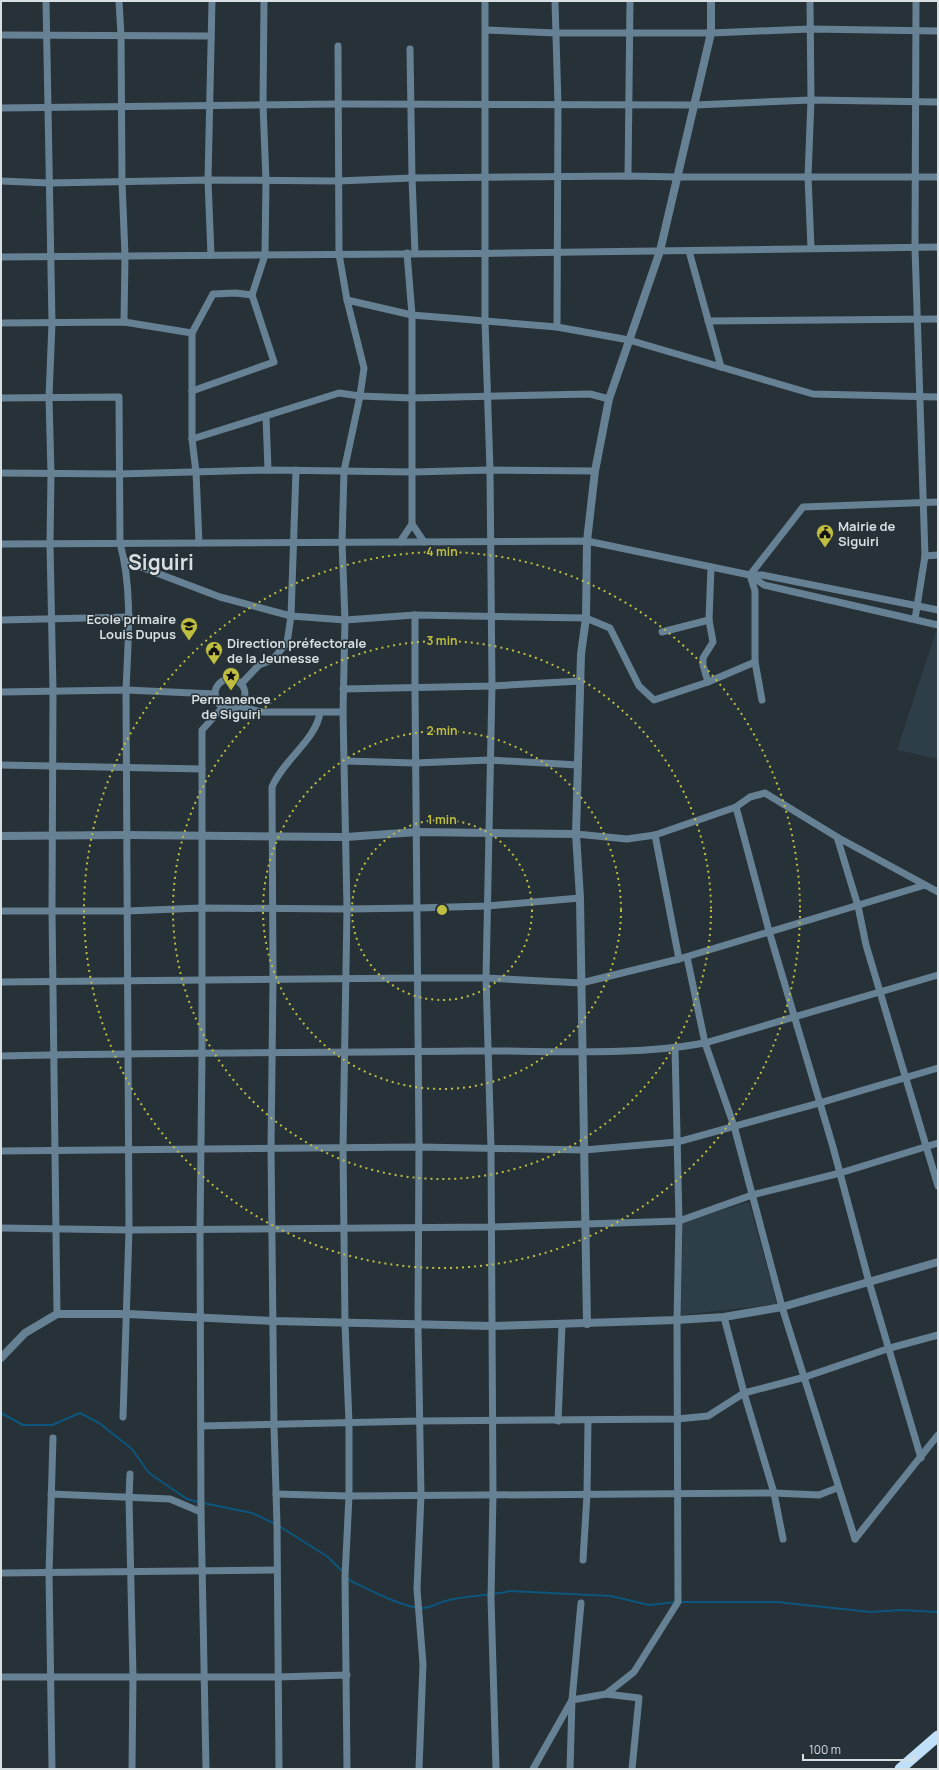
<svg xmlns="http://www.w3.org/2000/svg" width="939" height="1770" font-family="Manrope,sans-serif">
<rect width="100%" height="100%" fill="#263138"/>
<g fill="#2e3e48">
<path d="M938 625V759L897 750Z"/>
<path d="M749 1202 777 1304 681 1315 683 1222Z"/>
</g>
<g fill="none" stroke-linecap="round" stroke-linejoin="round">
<g stroke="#0c567d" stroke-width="2">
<path d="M1 1413 23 1425H52L80 1413 99 1423 132 1449 149 1473 187 1499 198 1502"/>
<path d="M203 1503 252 1513 275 1524"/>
<path d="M279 1526 328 1557 343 1572"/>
<path d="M347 1577 351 1581C372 1591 394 1603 417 1608 428 1610 439 1602 449 1600 469 1595 491 1596 510 1591L611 1596 649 1605 676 1602"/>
<path d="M680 1602H777L871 1612 901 1610 938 1612"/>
</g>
<g stroke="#678194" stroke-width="7">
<path d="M46 1 52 323 49 397 51 474 50 544 53 691 52 911 57 1314"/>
<path d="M119 1 121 35 122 181 125 256 124 322"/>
<path d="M485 1V321L490 470 492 686 486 978 491 1148 493 1495 491 1598 496 1769"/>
<path d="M555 1 558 105 557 327"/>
<path d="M810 1 811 100 808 177 811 248"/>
<path d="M486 30 556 33H711L810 29 938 31"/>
<path d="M1 35 211 36"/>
<path d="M338 46 339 254 347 300 364 368 360 396 344 471 342 542 345 620 343 712 347 909 343 1148 345 1324 349 1423V1496L345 1577 347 1769"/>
<path d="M410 49 412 178 415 253"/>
<path d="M1 108 338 104 695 105 811 100 938 102"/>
<path d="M628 176 630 1"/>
<path d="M1 181 49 183 208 180 338 181 412 178 628 176 678 177H938"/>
<path d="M689 251 721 367"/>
<path d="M211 255 208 180 212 1"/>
<path d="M1 257C313 256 626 252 938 247"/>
<path d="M347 300 412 315 557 327 629 340 813 394 938 397"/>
<path d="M708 321 938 319"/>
<path d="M1 323 124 322 192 333"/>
<path d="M192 391 274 362 252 295"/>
<path d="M1 398 119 397 120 543C133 591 128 641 126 690L129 1230 123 1417"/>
<path d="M266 416 268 470"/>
<path d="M192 439 339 393 360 396 412 398 590 394 609 399"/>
<path d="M1 473 118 474 268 470 413 472 490 470 595 471"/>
<path d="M412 524 424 542"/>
<path d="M400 542 412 524V315L407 253"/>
<path d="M199 543 196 472 192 439V333L213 294 236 293 252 295 265 255 266 180 263 105 264 1"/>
<path d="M1 544 587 541 750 575H762L938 610"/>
<path d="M925 556 938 555"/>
<path d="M125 561 220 597 291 616 345 620 415 615 586 618 610 628 639 686 654 700 708 682 755 662"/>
<path d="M750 575 803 507 938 502"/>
<path d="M750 575 764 585 938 625"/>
<path d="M750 575 755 591V662L762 700"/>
<path d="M415 615V688L419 1147 418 1325 421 1495 417 1589 423 1664 419 1769"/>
<path d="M915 619 925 556 915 248 916 1"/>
<path d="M1 620 130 617"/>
<path d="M662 632 709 620"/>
<circle cx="230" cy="694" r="15"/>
<path d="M708 682 703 665V658L713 642 709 620 711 567"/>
<path d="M241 684 259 665 272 660 287 643 291 616 296 470"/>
<path d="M343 689 492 686 581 681"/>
<path d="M1 692 126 690 215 694"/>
<path d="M238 706 262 712H343"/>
<path d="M345 761 415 763 490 760 578 765"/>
<path d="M1 765 202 769"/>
<path d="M736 807 769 931 833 1147 869 1282 921 1458"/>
<path d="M576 834 627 839 655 835 736 807 750 797 765 793 837 837 938 892"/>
<path d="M655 835 679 959"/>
<path d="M837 837 858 906 866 945 938 1186"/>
<path d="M1 911H127L201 908 347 909 417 908 487 906 580 898"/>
<path d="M687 957 705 1043 734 1126 782 1307 855 1539"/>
<path d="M1 982 418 978H486L581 983 679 959 925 885"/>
<path d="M1 1056C157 1052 313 1053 468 1051 547 1050 627 1057 705 1043L938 975"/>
<path d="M1 1151 419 1147 584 1150 677 1142 819 1103 938 1068"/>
<path d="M1 1228 129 1230 491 1227 679 1221 752 1195 840 1173 938 1143"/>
<path d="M724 1317 744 1393 774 1493 783 1539"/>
<path d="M558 1421 562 1325"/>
<path d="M201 1426 420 1421 677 1419 708 1416 744 1393 805 1377 890 1348 938 1335"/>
<path d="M130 1474 129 1498 133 1676 132 1769"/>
<path d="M51 1494 170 1499 201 1512"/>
<path d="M276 1494 349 1496 774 1493 819 1495 837 1488"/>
<path d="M855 1539 938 1435"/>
<path d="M583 1560 587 1495 588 1420"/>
<path d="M1 1573 276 1570"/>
<path d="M1 1677H277L347 1675"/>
<path d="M606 1694 639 1698 632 1769"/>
<path d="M52 1769 49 1573 53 1438"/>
<path d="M206 1769 201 1512 200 1229 202 1054V730L223 707"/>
<path d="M279 1769 277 1525 274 1426 271 1148 273 979 272 787C283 760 317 739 320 712"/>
<path d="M533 1769 572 1700 606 1694 634 1672 678 1602 677 1320 679 1221 675 1048"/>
<path d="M570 1769 572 1700 581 1603"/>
</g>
<g stroke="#678194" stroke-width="8">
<path d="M1 836 126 835 346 837 417 832 576 834"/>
<path d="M587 1324 580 898 576 834 581 654 586 618 587 541 595 471 609 399 660 251 711 33V1"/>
<path d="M1 1358 25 1333 57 1314H127L273 1321 492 1326 677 1320 724 1317 782 1307 938 1262"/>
</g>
<path stroke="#bfe0f8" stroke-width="11" d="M900 1769 938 1736"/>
</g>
<g fill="none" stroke="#c0be41" stroke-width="2" stroke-dasharray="2 4">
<circle cx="442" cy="910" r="90"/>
<circle cx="442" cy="910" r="179"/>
<circle cx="442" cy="910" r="269"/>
<circle cx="442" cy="910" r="358"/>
</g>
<defs>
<symbol id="civic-pin" viewBox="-11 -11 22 30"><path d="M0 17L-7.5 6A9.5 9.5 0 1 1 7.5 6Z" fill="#c0be41" stroke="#263138"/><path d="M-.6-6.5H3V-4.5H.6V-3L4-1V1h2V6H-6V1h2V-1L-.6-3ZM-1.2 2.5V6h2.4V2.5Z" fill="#111"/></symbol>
<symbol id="school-pin" viewBox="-11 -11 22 30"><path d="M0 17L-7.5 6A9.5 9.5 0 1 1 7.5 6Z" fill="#c0be41" stroke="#263138"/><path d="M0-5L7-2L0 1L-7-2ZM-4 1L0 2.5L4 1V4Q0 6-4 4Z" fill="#111"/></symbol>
<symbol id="sight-pin" viewBox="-11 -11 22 30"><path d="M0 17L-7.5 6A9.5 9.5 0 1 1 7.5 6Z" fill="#c0be41" stroke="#263138"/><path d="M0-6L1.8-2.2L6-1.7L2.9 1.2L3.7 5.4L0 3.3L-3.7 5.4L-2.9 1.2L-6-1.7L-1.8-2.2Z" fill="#111"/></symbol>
</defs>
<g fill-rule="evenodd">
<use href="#civic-pin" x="815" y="523" width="20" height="27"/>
<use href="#school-pin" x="179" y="616" width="20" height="27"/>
<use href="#civic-pin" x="204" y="640" width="20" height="27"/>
<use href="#sight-pin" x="221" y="666" width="20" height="27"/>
</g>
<g text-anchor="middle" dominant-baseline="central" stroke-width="3" stroke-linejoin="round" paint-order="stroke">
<g font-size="13" font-weight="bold" fill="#d8dfe3" stroke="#263138" text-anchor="start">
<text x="838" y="526">Mairie de<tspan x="838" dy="15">Siguiri</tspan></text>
<text x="176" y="619" text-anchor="end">Ecole primaire<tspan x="176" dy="15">Louis Dupus</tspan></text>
<text x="227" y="643">Direction préfectorale<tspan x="227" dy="15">de la Jeunesse</tspan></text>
<text x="231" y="699" text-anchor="middle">Permanence<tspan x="231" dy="15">de Siguiri</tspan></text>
</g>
<g font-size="21" font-weight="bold" fill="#d8dfe3" stroke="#263138">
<text x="161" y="562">Siguiri</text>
</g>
</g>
<circle cx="442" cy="910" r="6" fill="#c0be41" stroke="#263138" stroke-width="2"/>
<g font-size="12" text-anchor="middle" font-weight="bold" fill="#c0be41" stroke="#263138" stroke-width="3" stroke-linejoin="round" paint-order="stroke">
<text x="442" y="556">4 min</text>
<text x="442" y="645">3 min</text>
<text x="442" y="735">2 min</text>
<text x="442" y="824">1 min</text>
</g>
<rect width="939" height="1770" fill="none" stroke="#d8dfe3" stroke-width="4"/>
<path d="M803 1754v6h112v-6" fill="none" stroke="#d8dfe3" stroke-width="2"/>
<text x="809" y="1754" font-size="12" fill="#d8dfe3" stroke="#263138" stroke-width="3" paint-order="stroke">100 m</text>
</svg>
